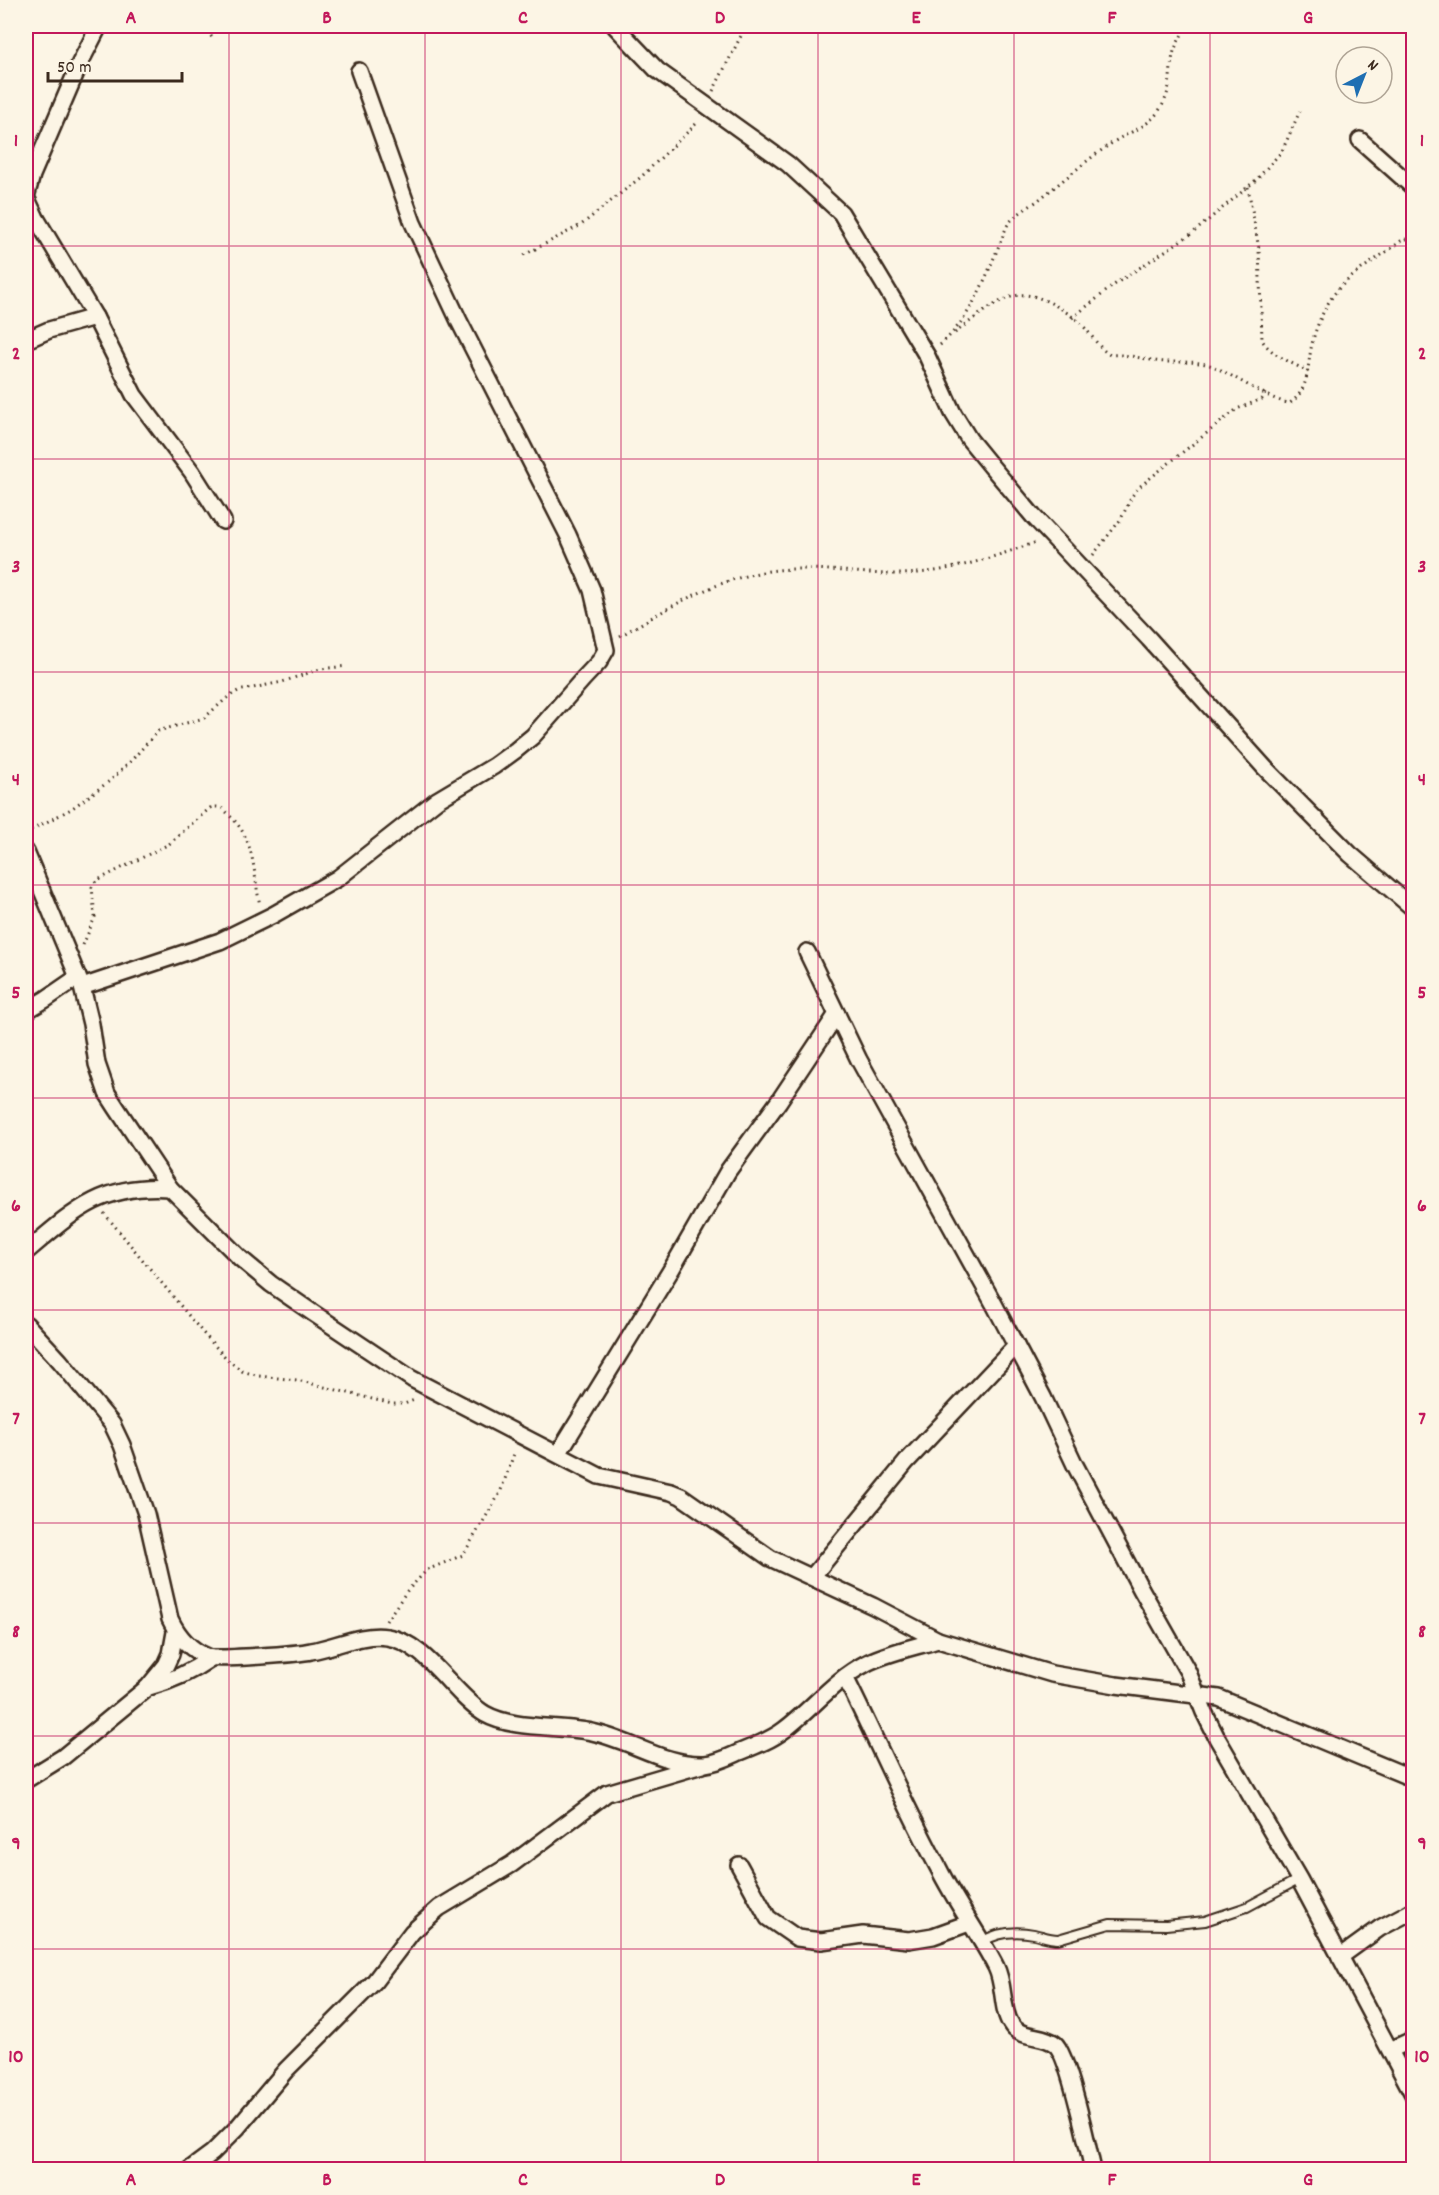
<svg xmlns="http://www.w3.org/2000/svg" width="1439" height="2195" font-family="Dekko,sans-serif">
<rect width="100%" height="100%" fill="#fcf5e5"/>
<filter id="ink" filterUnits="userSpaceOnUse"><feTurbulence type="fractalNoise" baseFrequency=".0167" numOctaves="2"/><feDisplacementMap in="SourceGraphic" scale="12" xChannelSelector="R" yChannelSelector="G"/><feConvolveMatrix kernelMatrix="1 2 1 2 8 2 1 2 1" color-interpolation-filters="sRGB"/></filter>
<g filter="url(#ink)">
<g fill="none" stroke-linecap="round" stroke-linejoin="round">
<defs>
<path id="lane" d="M981 1942C998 1932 1015 1930 1034 1934 1043 1936 1049 1939 1058 1939L1110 1924 1166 1925 1205 1921 1247 1907 1299 1879"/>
<g id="street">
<path d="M99 26 80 63 32 175 26 197 36 218 95 317 134 395 192 472 223 521"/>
<path d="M615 26 657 70 788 164 841 213 927 356 953 413 969 439 991 466 1033 516 1149 639 1265 768 1350 854 1414 909"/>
<path d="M1360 140 1414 188"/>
<path d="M26 340 49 330 95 317"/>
<path d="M26 852 82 987 91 1024 97 1064 107 1093 116 1107 170 1188 240 1258 271 1284 313 1313 412 1379 599 1476 671 1492 681 1496 770 1558 873 1606 938 1640 1052 1674 1116 1685 1219 1698 1414 1779"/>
<path d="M807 952 859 1060 994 1304 1043 1397 1075 1465 1141 1589 1188 1672 1204 1712 1217 1738 1299 1879 1414 2096"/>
<path d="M82 987 220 941 273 915 338 878 437 800 494 766 516 750 533 736 583 679 599 662 606 650 592 590 568 535 459 321 413 223 359 71"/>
<path d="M26 1011 46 999 78 977"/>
<path d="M26 1252C74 1211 103 1183 170 1188"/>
<path d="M26 1324 60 1361 112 1424 122 1445 146 1514 170 1619C178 1636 190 1650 208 1657 216 1660 299 1654 311 1651 335 1647 362 1633 387 1637 426 1642 454 1696 485 1714 513 1730 561 1725 592 1732 631 1740 665 1766 705 1764 717 1763 729 1757 740 1752 755 1746 771 1740 784 1730 812 1709 834 1680 865 1664 885 1653 915 1647 938 1640"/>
<path d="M558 1454 671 1270 728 1171 779 1101 837 1014"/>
<path d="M812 1577 907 1461 1016 1346"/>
<path d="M845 1677C877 1741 905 1806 939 1869 956 1903 979 1934 996 1967 1005 1985 1001 2009 1011 2024 1019 2039 1043 2034 1055 2044 1068 2054 1088 2148 1093 2170"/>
<path d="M149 1687C172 1681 191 1672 211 1658"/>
<path d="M26 1780 63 1757 148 1687 166 1665 171 1654 175 1632"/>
<path d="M739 1865 768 1918 797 1938 821 1941 863 1935 909 1940 933 1936 969 1923"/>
<path d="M1340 1957 1380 1928 1414 1910"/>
<path d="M1390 2050 1414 2039"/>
<path d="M189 2170 212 2153 237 2128 286 2070 374 1982 412 1932 439 1908 512 1864 607 1793 702 1765"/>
</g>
</defs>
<use href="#lane" stroke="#3b2a1e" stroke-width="12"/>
<use href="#street" stroke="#3b2a1e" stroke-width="20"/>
<g stroke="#3b2a1e" stroke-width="3" stroke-dasharray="1.5 4.5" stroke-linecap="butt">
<path d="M204 26 213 39"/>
<path d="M713 91 746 26"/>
<path d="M1248 187 1259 249 1262 340C1271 355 1293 363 1308 372"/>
<path d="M524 255 581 225 641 177 699 121"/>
<path d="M1072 318 1118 282 1194 232 1256 180 1282 151 1300 111"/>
<path d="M955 333C972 320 998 298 1019 295 1039 293 1063 309 1078 321 1090 331 1097 347 1110 355 1126 354 1140 358 1156 361 1176 364 1196 359 1215 367 1232 375 1275 403 1290 403 1309 390 1307 369 1311 349 1314 331 1324 307 1335 293 1349 275 1382 256 1401 241L1414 236"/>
<path d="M940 345C975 315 989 268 1007 226 1015 213 1031 207 1042 197 1068 177 1092 155 1120 138 1133 131 1149 125 1158 112 1173 91 1168 78 1173 55 1175 45 1182 36 1186 26"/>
<path d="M1093 555 1121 519 1132 496 1139 487 1237 409 1262 399 1265 393"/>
<path d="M620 636C668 608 713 580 769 571 813 565 853 574 896 574 947 574 990 558 1037 542"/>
<path d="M26 833 71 809 111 780 128 764 158 731 204 718 228 697 238 691 282 682 320 669 347 666"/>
<path d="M83 945 95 917 92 887 96 881 169 844 210 808C220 805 224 809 230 816 256 840 253 874 260 905"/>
<path d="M104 1213 203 1333 229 1361 242 1371 259 1376 297 1380 392 1404H404L417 1399"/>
<path d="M386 1621 407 1591 427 1570 463 1555 500 1493 515 1451"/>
</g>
<use href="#lane" stroke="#fcf5e5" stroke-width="8"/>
<use href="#street" stroke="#fcf5e5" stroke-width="15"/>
</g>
</g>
<path fill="none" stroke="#c2185b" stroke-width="1.5" stroke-opacity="0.55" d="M229 26V2170M425 26V2170M621 26V2170M818 26V2170M1014 26V2170M1210 26V2170M26 246H1414M26 459H1414M26 672H1414M26 885H1414M26 1098H1414M26 1310H1414M26 1523H1414M26 1736H1414M26 1949H1414"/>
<rect width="1439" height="2195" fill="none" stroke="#fcf5e5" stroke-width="66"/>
<g transform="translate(1364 75) rotate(42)"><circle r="28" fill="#fcf5e5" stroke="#afa495" stroke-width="1.5"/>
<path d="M0-4.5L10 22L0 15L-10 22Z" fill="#1f6fb2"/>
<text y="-9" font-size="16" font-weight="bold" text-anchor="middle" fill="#3b2a1e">N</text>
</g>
<path d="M48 72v9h134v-9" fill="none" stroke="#3b2a1e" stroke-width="3"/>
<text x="57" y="72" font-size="18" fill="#3b2a1e" stroke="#fcf5e5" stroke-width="4.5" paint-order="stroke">50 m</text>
<rect x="33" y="33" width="1373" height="2129" fill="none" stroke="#c2185b" stroke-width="2"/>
<g font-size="20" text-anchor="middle" font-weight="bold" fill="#c2185b">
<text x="131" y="23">A</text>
<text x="327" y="23">B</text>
<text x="523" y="23">C</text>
<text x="720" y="23">D</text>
<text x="916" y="23">E</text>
<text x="1112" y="23">F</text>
<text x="1308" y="23">G</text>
<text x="16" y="146">1</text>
<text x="1422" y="146">1</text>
<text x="16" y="359">2</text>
<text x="1422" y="359">2</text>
<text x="16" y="572">3</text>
<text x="1422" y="572">3</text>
<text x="16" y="785">4</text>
<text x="1422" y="785">4</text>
<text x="16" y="998">5</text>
<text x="1422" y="998">5</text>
<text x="16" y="1211">6</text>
<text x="1422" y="1211">6</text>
<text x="16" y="1424">7</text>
<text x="1422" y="1424">7</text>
<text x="16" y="1637">8</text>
<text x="1422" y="1637">8</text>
<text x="16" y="1849">9</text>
<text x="1422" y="1849">9</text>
<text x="16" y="2062">10</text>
<text x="1422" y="2062">10</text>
<text x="131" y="2185">A</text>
<text x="327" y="2185">B</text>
<text x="523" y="2185">C</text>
<text x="720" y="2185">D</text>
<text x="916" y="2185">E</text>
<text x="1112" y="2185">F</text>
<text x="1308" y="2185">G</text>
</g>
</svg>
